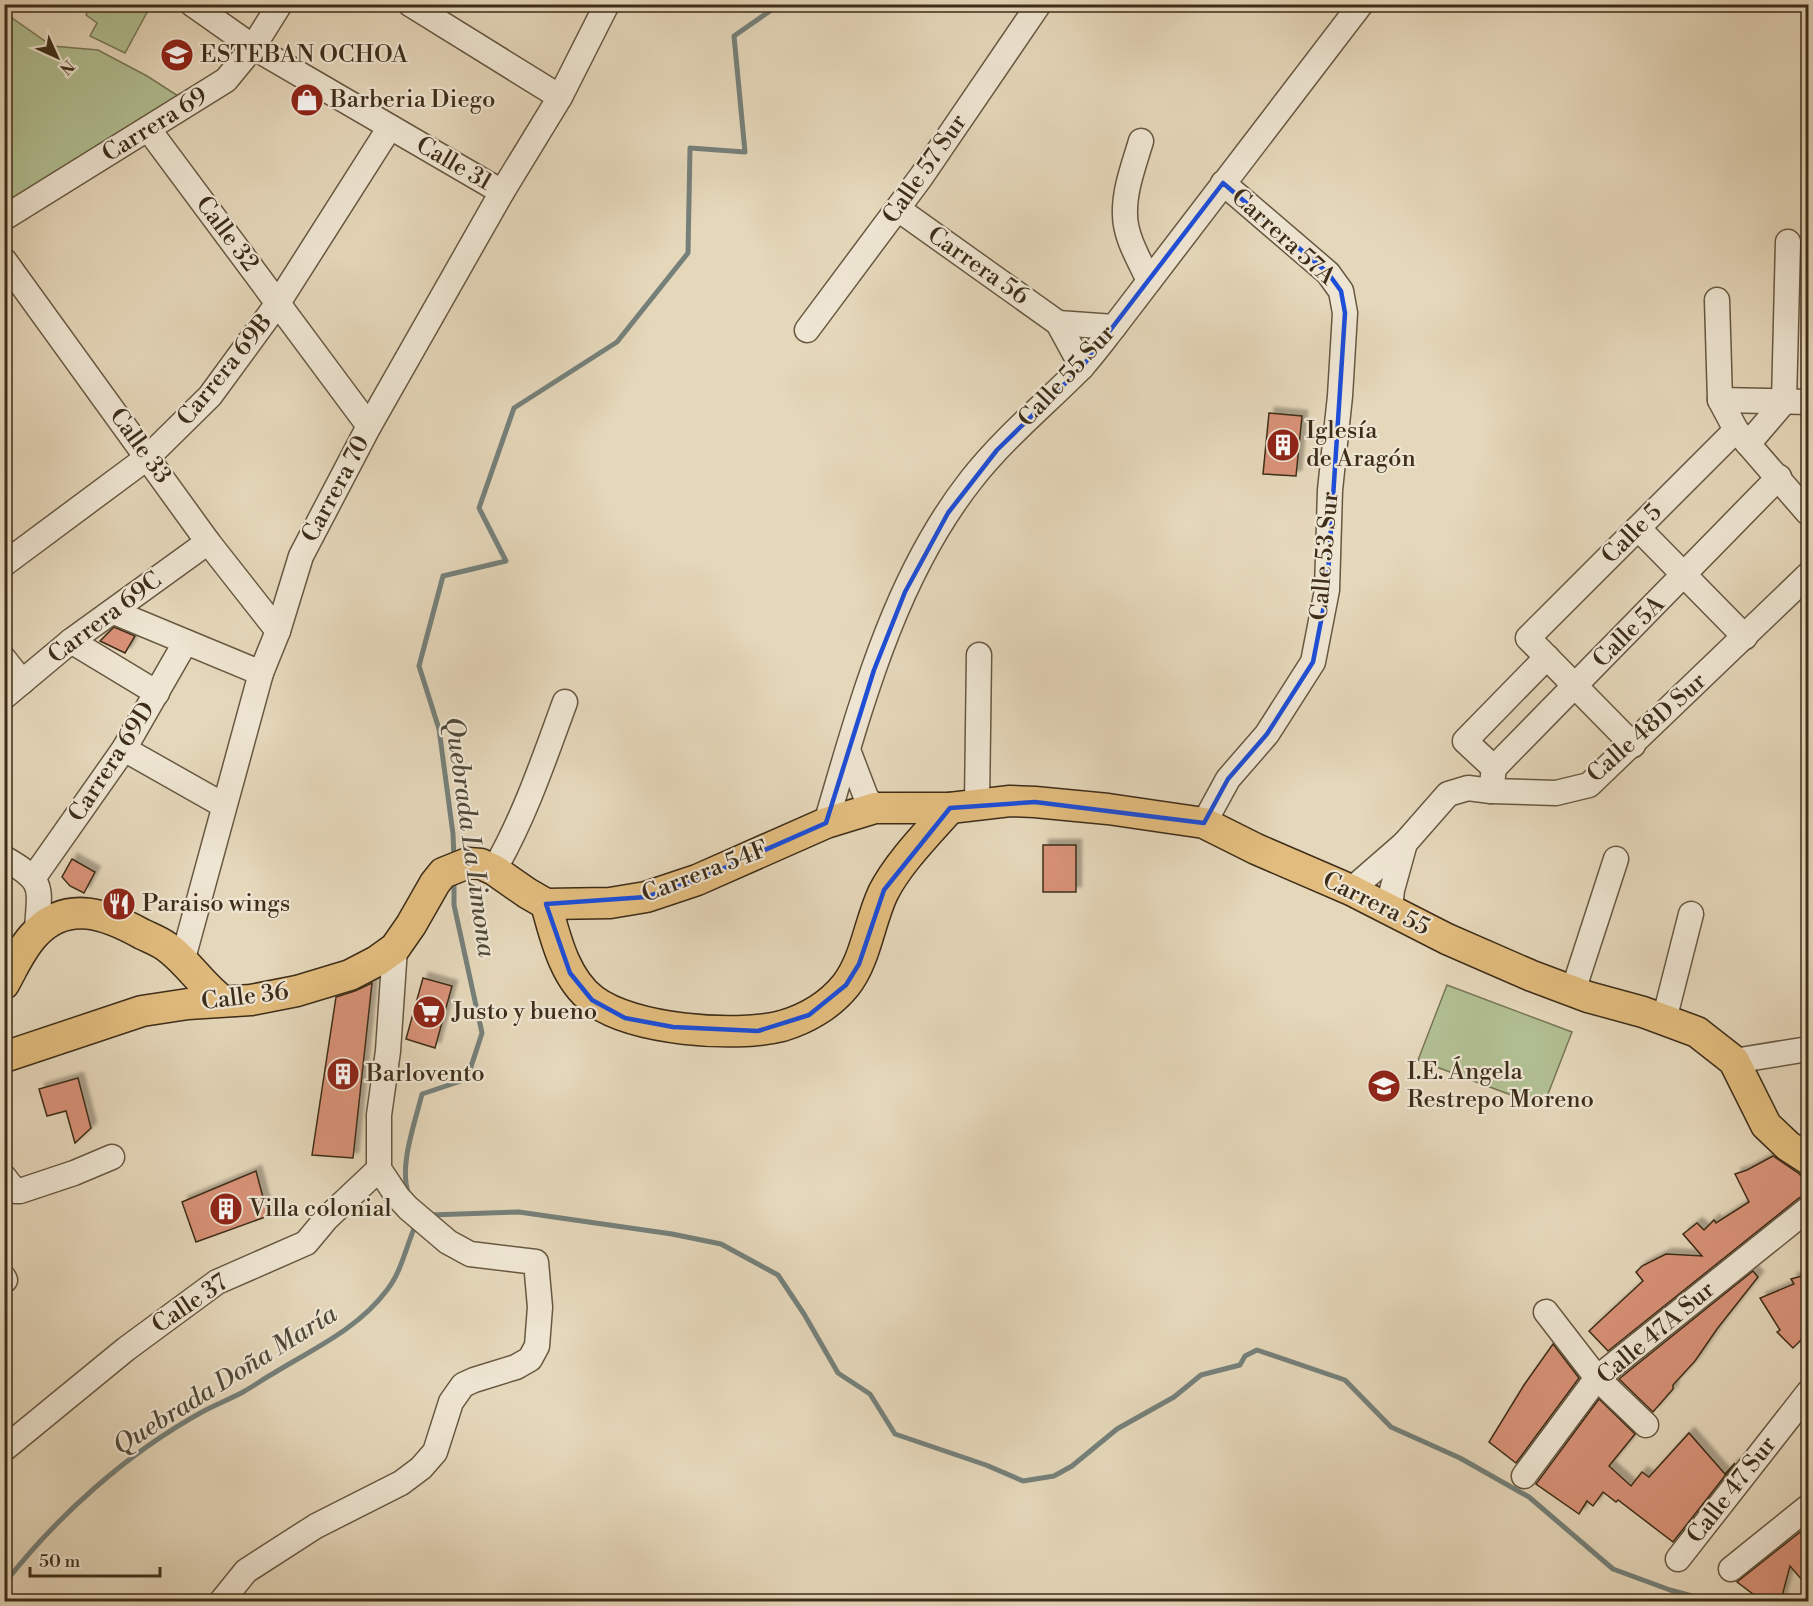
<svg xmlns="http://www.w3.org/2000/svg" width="1813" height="1606" font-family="'Libre Bodoni',serif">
<defs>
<filter id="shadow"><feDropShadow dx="5.5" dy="-5.5" stdDeviation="1.5" flood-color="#0004"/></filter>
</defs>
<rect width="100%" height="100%" fill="#e5d7ba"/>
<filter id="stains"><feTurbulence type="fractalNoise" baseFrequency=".00333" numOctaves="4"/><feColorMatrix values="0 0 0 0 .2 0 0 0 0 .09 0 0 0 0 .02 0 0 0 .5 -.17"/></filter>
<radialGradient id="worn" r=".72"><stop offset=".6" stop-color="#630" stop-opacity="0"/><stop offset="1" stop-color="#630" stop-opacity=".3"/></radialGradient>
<g fill="#b1bf92" stroke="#777656" stroke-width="1.5">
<path d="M91 5V4L151 5 125 53 90 36 97 23 86 15Z"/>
<path d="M5 13 52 46 98 50 147 76 186 101 5 213Z"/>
<path d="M1447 985 1572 1032 1543 1107 1418 1060Z"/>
</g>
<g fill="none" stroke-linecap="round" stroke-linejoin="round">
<g stroke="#75807a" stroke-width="5">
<path d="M454 858 453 834 439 729 419 666 443 576 506 561 479 508 514 408 617 342 688 253 690 148 745 152 734 36 780 4"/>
<path d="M409 1195C398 1167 415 1123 422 1094L467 1079 482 1033 454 905V879"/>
<path d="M430 1215 519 1212 672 1234 721 1244 778 1275 804 1314 838 1373 870 1394 895 1434 986 1465 1023 1481 1054 1476 1072 1466 1117 1429 1174 1397 1201 1375 1240 1365 1245 1356 1257 1350 1345 1380 1391 1427 1460 1458 1529 1497 1613 1569 1670 1590 1714 1602"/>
<path d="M4 1584C57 1516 126 1454 202 1412 215 1405 230 1399 243 1392 254 1386 263 1379 274 1373 313 1349 358 1329 387 1290 402 1271 406 1246 416 1224"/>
</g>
</g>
<g fill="#d99278" stroke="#3d2d19" stroke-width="1.5" filter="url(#shadow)">
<path d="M1269 413 1302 416 1296 476 1263 474Z"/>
<path d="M114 627 135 636 125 653 100 641Z"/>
<rect x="1043" y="845" width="33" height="47"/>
<path d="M72 859 95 872 84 893 70 886 62 877Z"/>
<path d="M423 978 452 986 435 1048 406 1039Z"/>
<path d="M372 983 353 1158 312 1155 336 997 355 991Z"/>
<path d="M78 1078 91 1128 75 1143 66 1111 47 1116 39 1089Z"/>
<path d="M1773 1156 1798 1173 1809 1183V1195L1799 1198 1608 1351 1589 1331 1643 1281 1636 1272 1642 1266 1666 1254 1702 1256 1683 1234 1697 1223 1704 1230 1714 1220 1716 1223 1749 1202 1735 1174 1747 1170Z"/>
<path d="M256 1171 268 1216 196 1242 182 1202Z"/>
<path d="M1753 1271 1758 1277 1717 1329 1695 1361 1673 1385V1389L1653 1412 1619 1379Z"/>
<path d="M1809 1274V1332L1793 1348 1777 1332 1780 1330 1760 1298 1794 1284 1791 1279Z"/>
<path d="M1553 1344 1579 1378 1516 1463 1489 1442 1524 1385Z"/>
<path d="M1599 1399 1635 1434 1609 1466 1631 1486 1642 1472 1649 1477 1689 1433 1725 1474 1735 1463 1673 1542 1618 1500 1616 1502 1603 1492 1593 1506 1587 1501 1579 1514 1536 1484Z"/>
<path d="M1809 1525V1588L1790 1566 1781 1600 1753 1594 1737 1582Z"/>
</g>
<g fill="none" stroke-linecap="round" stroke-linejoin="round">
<defs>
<g id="minor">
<path d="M192 4 253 47 502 192"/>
<path d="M410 4 560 97"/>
<path d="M149 130 369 426"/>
<path d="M1141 141C1134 165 1124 190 1125 215 1125 237 1140 261 1149 281"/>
<path d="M898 209 1058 323 1082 367"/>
<path d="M4 218 226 80 253 47 280 4"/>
<path d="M4 260 208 542 278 631"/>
<path d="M1717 300 1720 400 1736 430 1808 513"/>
<path d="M1058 323 1114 327"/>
<path d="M807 330 921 177 1039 4"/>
<path d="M1720 400 1808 402"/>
<path d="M1748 444 1784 402 1788 242"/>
<path d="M1638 528 1745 637"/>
<path d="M4 564 148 457 210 396 278 303 390 127"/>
<path d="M114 612 261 673"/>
<path d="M71 641 157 693"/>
<path d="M4 659 22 682"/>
<path d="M4 697 71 641 208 542"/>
<path d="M1633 745 1528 638 1736 430"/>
<path d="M124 749 223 805"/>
<path d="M848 750 866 797 875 808"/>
<path d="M1494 768 1465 741 1547 657"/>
<path d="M1491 791 1494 768 1779 477"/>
<path d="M977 804 979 655"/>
<path d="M826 823C861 705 894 578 971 480 1003 439 1043 406 1080 369 1092 356 1103 341 1114 327L1361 4"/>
<path d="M1204 823 1228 779 1267 734 1313 662 1327 590 1330 490 1340 396 1345 313 1341 291 1328 273 1223 183"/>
<path d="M4 858C47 883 39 886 37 932"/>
<path d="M494 870C525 816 544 759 565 702"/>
<path d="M34 877 124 749 185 643"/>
<path d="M1351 890 1405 843 1448 794 1468 788 1491 791 1556 793 1589 785 1808 575"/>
<path d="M1390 909 1392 890 1405 843"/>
<path d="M182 962 261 673 278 631 301 556 369 426 502 192 560 97 607 4"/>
<path d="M1573 991 1616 859"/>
<path d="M1664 1020 1691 914"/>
<path d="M1734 1061 1808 1049"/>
<path d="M4 1177 15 1191H20L74 1173 112 1157"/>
<path d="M4 1278 5 1280"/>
<path d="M1546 1312 1597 1378 1646 1425"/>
<path d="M4 1449 126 1349 217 1282 306 1243 326 1219 379 1169"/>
<path d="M1524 1476 1597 1378 1808 1209"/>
<path d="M1678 1559 1808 1393"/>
<path d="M1731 1569 1808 1507"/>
<path d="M221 1602 246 1571 316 1526 401 1483 421 1468 435 1452 451 1402 463 1385 474 1380 516 1367 530 1359 537 1346 540 1307 536 1262 470 1254 448 1242 408 1208 397 1196 379 1169V1115L388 1051 395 948"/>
</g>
<g id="major">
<path d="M546 904C555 936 564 978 593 1000 632 1030 735 1038 782 1026 806 1019 830 1005 846 985 866 959 869 923 883 893 898 863 928 833 950 808"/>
<path d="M4 984C14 966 22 947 36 933 68 899 108 915 142 934 150 938 159 941 167 947 188 962 202 986 223 1001"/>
<path d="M4 1057 142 1011 188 1004 251 1000 297 991 350 975 377 961 395 948 411 925 435 883 443 873 468 863 481 864 494 870 527 893 546 904 610 903 646 897 697 880 826 823 875 808H950L1010 801 1035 802 1108 809 1204 823 1256 849 1351 890 1447 939 1532 976 1588 997 1643 1012 1697 1032 1734 1061 1766 1125 1788 1146 1808 1159"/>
</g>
</defs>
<use href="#minor" stroke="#675841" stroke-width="27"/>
<use href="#major" stroke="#3d2d19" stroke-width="33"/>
<use href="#minor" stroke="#eee5d2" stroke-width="24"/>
<use href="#major" stroke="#e2bc7d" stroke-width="30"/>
</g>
<path fill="none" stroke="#1d4ed8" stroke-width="4.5" stroke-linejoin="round" d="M1223 183 1328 273 1341 291 1345 313 1327 590 1313 662 1267 734 1228 779 1204 823 1035 802 950 808 884 890 859 964 846 985 809 1015 758 1031 673 1027 625 1018 592 1000 570 973 546 904 646 897 697 880 826 823 874 670 905 592 948 513 997 450 1082 367Z"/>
<defs>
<symbol id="school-disc" viewBox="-11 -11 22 22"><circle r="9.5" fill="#8f2418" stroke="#eee5d2"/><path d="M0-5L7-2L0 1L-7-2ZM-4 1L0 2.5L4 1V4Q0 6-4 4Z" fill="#fff"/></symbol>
<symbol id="shop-disc" viewBox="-11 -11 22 22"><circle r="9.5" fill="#8f2418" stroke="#eee5d2"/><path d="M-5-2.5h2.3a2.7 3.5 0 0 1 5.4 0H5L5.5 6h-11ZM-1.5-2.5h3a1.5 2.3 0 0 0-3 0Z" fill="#fff"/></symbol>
<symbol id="building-disc" viewBox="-11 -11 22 22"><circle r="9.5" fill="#8f2418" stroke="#eee5d2"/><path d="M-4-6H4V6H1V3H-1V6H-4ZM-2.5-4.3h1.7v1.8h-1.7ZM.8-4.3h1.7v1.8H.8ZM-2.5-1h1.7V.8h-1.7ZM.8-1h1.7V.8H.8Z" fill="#fff"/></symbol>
<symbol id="restaurant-disc" viewBox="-11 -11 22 22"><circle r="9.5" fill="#8f2418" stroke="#eee5d2"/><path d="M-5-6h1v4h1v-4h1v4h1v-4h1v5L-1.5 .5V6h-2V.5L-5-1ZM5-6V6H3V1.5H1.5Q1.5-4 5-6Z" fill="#fff"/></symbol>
<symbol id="supermarket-disc" viewBox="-11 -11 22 22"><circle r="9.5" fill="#8f2418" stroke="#eee5d2"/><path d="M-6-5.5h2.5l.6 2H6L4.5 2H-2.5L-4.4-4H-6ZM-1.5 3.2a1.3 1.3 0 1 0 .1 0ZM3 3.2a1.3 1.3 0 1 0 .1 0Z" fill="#fff"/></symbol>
</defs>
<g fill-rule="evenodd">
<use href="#school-disc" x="158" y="36" width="38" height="38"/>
<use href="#shop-disc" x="288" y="81" width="38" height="38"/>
<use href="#building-disc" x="1264" y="426" width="38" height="38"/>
<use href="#restaurant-disc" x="100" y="885" width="38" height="38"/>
<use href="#supermarket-disc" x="410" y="993" width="38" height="38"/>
<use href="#building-disc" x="324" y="1055" width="38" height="38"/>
<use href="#school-disc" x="1365" y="1067" width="38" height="38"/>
<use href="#building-disc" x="207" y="1190" width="38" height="38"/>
</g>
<g text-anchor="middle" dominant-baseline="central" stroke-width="4.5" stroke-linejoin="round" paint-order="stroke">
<g font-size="24" fill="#3d2d19" stroke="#eee5d2" text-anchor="start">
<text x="200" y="55">ESTEBAN OCHOA</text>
<text x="330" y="100">Barberia Diego</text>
<text x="1306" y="431">Iglesía<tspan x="1306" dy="28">de Aragón</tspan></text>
<text x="142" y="904">Paraiso wings</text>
<text x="452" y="1012">Justo y bueno</text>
<text x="1407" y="1072">I.E. Ángela<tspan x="1407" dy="28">Restrepo Moreno</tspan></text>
<text x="366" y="1074">Barlovento</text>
<text x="249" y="1209">Villa colonial</text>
</g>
<g font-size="24" fill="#3d2d19" stroke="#eee5d2">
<text transform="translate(155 125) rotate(-32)">Carrera 69</text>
<text transform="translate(454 164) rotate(30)">Calle 31</text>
<text transform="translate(925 169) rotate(-55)">Calle 57 Sur</text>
<text transform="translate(227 234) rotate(53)">Calle 32</text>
<text transform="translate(1283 237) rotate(42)">Carrera 57A</text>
<text transform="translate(978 266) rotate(35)">Carrera 56</text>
<text transform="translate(225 370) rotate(-51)">Carrera 69B</text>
<text transform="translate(1067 376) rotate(-47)">Calle 55 Sur</text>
<text transform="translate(140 446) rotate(54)">Calle 33</text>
<text transform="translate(336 489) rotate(-62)">Carrera 70</text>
<text transform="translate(1632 534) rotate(-45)">Calle 5</text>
<text transform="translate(1325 556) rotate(-85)">Calle 53 Sur</text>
<text transform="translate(105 618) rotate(-37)">Carrera 69C</text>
<text transform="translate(1629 632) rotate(-45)">Calle 5A</text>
<text transform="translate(1647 728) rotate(-42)">Calle 48D Sur</text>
<text transform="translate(112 762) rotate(-57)">Carrera 69D</text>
<text transform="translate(705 872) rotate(-21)">Carrera 54F</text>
<text transform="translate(1376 904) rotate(26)">Carrera 55</text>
<text transform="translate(245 997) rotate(-7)">Calle 36</text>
<text transform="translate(190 1304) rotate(-34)">Calle 37</text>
<text transform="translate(1656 1333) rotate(-40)">Calle 47A Sur</text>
<text transform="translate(1732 1490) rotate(-52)">Calle 47 Sur</text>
</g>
<g font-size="26" font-style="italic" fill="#504939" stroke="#eee5d2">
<text transform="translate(470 837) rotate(82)">Quebrada La Limona</text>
<text transform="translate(225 1380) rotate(-32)">Quebrada Doña María</text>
</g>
</g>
<rect width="1813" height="1606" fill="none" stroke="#e5d7ba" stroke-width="24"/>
<rect x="6" y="6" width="1801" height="1594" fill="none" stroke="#3d2d19" stroke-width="3"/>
<rect x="12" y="12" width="1789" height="1582" fill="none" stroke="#3d2d19" stroke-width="1.5"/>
<g transform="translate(57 57) rotate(135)" stroke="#eee5d2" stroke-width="4.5" paint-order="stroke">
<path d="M0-4.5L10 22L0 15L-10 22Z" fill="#3d2d19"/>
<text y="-9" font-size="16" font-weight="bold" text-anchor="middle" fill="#3d2d19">N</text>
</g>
<path d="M30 1567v9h130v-9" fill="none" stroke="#3d2d19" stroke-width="3"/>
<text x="39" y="1567" font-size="18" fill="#3d2d19" stroke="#eee5d2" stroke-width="4.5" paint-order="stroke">50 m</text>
<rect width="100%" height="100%" filter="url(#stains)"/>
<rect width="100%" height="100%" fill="url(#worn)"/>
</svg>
